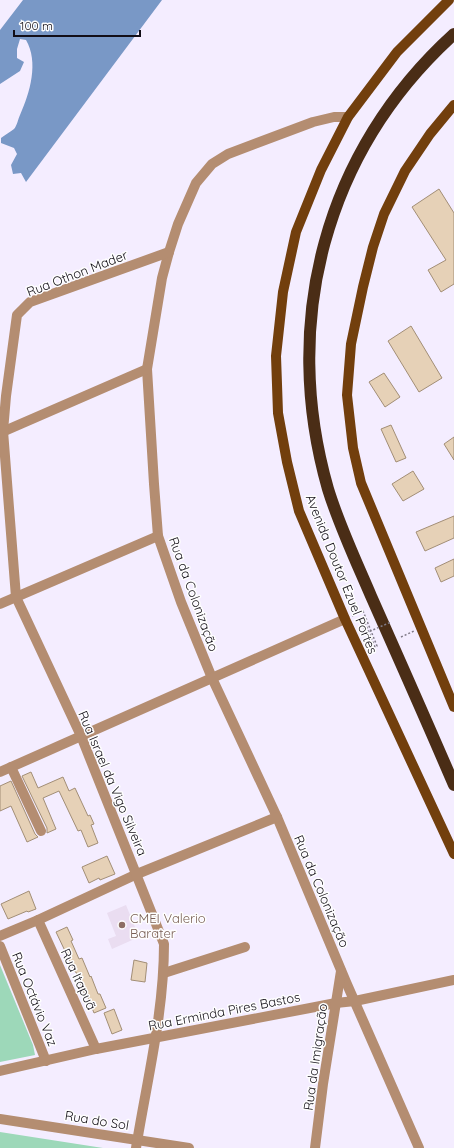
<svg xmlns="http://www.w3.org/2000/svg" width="454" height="1148" font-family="Quicksand,sans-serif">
<rect width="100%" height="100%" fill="#f4edff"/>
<path fill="#eaddf1" d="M126 905 139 937 112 949 108 939 116 936 107 913Z"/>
<g fill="#9dd8b9">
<path d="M0 965 33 1045 35 1055 0 1062Z"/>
<path d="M0 1132 103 1148H0Z"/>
</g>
<path fill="#7998c6" d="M23 0H162L26 182 21 173 13 174 11 165 17 154 14 148 1 143V138C5 135 10 132 14 129 17 126 18 119 20 115 30 93 39 62 26 40L20 39 17 49V58L24 62 20 71 0 84V30Z"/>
<g fill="#e6d1b7" stroke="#a28e76">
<path d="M439 189 454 213V284L441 292 428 270 446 260 412 207Z"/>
<path d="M411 326 442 378 419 392 388 341Z"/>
<path d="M384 373 400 397 385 407 369 382Z"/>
<path d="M391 425 406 458 396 462 381 429Z"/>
<path d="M454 437V460L444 444Z"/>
<path d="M413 471 424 489 403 501 392 484Z"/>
<path d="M454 516V538L425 551 416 532Z"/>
<path d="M454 559V576L441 582 435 568Z"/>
<path d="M31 772 38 788 63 777 69 791 75 788 88 816 90 815 94 824 91 825 98 843 88 847 81 830 78 831 59 791 43 798 56 829 47 833V828L22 776Z"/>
<path d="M11 781 35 834 38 837 27 842 11 806 0 811V786Z"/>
<path d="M107 856 115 874 100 880 99 878 89 883 82 867Z"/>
<path d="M29 891 36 909 28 912 27 911 8 919 1 904Z"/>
<path d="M67 927 73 940 71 941 79 959 82 958 90 977 91 976 98 994H100L106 1008 94 1013 87 995H85L76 972H75L56 932Z"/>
<path d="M134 960 147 963 145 982 131 980Z"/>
<path d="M114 1009 122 1030 112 1034 104 1013Z"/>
</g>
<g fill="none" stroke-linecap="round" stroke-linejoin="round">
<g stroke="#807b88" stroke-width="1.5" stroke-dasharray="2 2" stroke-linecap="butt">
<path d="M352 616 363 611 377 646 375 647 363 618 360 619 366 633"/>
<path d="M401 637 414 631"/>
</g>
<g stroke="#b48d71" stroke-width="10">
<path d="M348 117H334L313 122 228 154 212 164 196 183 178 224 169 252 162 278 147 369 154 484 158 536 181 602 212 678 277 817 346 982 419 1148"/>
<path d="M0 433 147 369"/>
<path d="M0 604 158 536"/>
<path d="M11 767 41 831"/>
<path d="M0 772 345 619"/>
<path d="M38 920 96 1049"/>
<path d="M0 936 38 920 137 874 277 817"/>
<path d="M0 946 46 1061"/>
<path d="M164 973 245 947"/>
<path d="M0 1071 96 1049 336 1003 355 1001 454 980"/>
<path d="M0 1119 189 1148"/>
<path d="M136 1148C147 1080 164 1013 164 944L81 736 16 597 3 431 6 396 17 315 30 302 169 252"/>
<path d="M315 1148 323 1084 341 971"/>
</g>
<g stroke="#723f0d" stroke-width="10">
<path d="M449 0 397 52 348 117 321 170 296 232 283 292 276 356 278 413 287 462 299 511 345 619 454 854"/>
<path d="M454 105 430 134 405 171 384 214 373 247 363 287 351 344 347 395 353 448 361 483 454 707"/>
</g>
<path stroke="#4a2d16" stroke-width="12" d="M454 34C325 151 280 322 328 489 339 525 356 561 371 596 399 659 427 722 454 785"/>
<path stroke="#807b88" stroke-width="1.5" stroke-dasharray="2 2" stroke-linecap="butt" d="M366 633 391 622"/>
</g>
<circle fill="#8d6e63" stroke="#fefefe" stroke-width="1.5" cx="122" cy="925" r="4"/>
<g text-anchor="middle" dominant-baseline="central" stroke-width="3" stroke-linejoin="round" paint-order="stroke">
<g font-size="13" fill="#120e17" stroke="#fefefe">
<text transform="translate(77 273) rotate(-21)">Rua Othon Mader</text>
<text transform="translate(342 574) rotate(68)">Avenida Doutor Ezuel Portes</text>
<text transform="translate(194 594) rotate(70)">Rua da Colonização</text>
<text transform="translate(113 783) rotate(67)">Rua Israel da Vigo Silveira</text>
<text transform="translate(322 891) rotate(67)">Rua da Colonização</text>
<text transform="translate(79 979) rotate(65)">Rua Itapuã</text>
<text transform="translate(35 999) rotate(68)">Rua Octávio Vaz</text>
<text transform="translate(224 1011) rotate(-11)">Rua Erminda Pires Bastos</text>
<text transform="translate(315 1057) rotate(-82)">Rua da Imigração</text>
<text transform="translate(97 1120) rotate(9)">Rua do Sol</text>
</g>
<g font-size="13" fill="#785e54" stroke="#fefefe" text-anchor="start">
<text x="130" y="918">CMEI Valerio<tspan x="130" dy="15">Barater</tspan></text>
</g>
</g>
<path d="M14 30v6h126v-6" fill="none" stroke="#120e17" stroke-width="2"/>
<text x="20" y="30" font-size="12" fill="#120e17" stroke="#fefefe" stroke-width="3" paint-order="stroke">100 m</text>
</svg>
